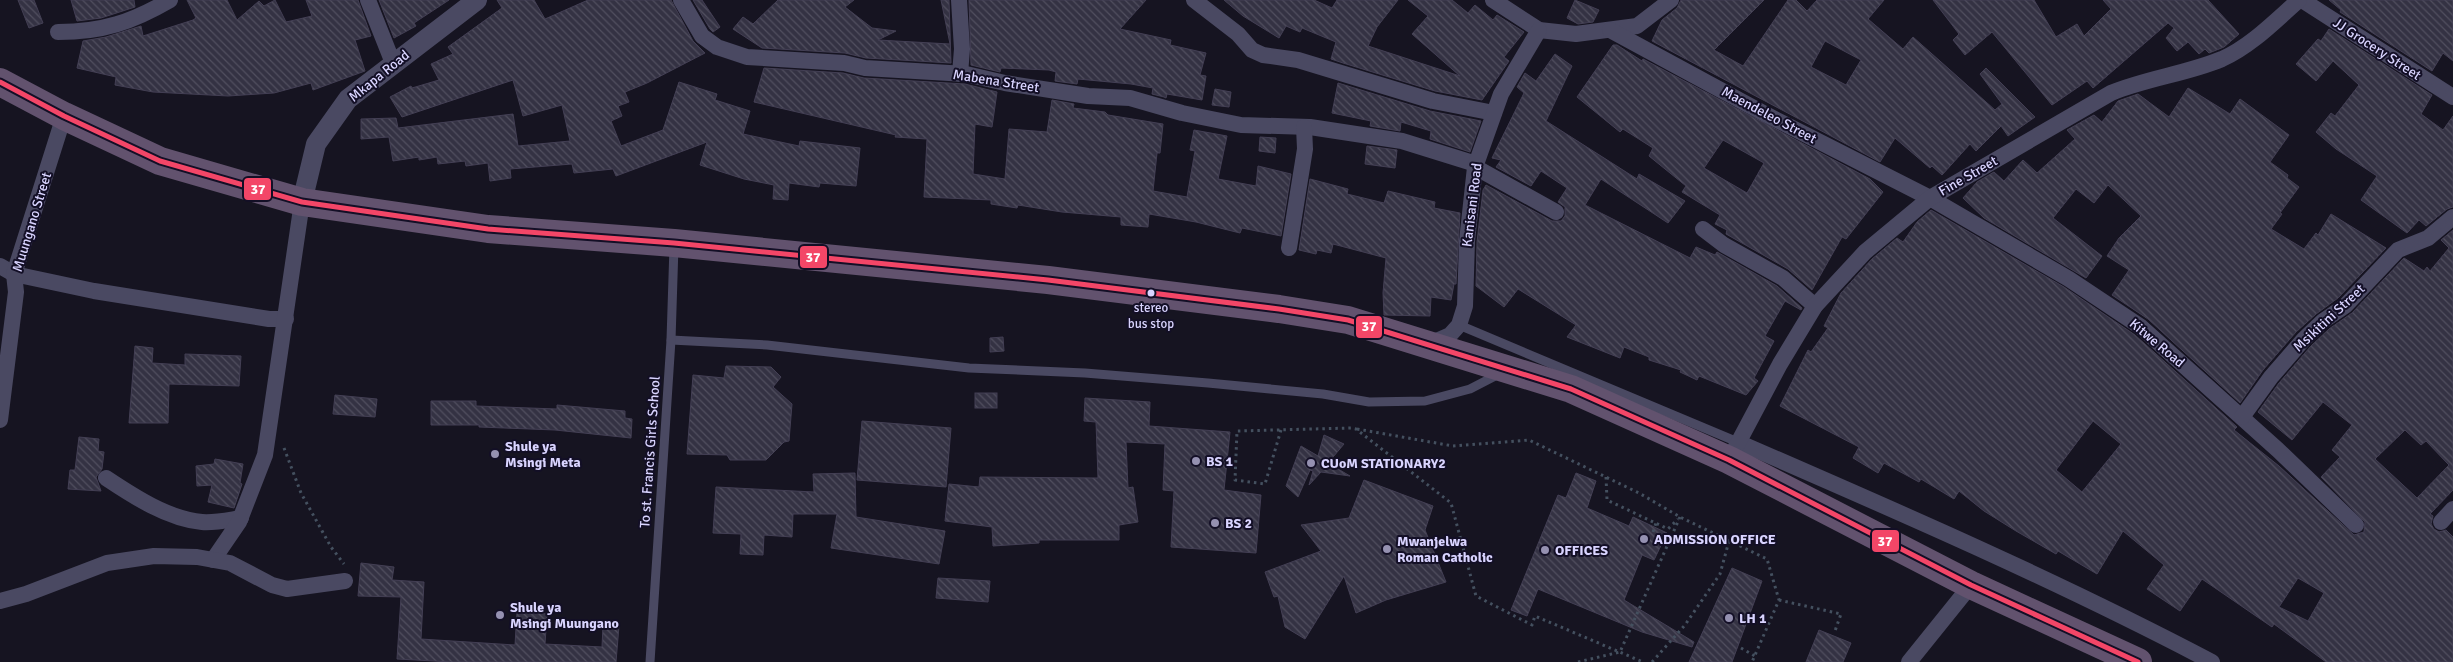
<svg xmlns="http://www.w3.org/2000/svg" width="2453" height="662" font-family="Signika,sans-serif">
<defs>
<pattern id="building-back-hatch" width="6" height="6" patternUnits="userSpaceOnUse" patternTransform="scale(1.25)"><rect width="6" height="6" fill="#343243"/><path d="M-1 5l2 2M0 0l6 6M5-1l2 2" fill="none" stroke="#514f5f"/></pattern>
</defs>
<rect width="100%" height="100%" fill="#161421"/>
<g fill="url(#building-back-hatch)" stroke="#433f54" fill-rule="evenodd">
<path d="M18 0H34L43 23 29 28Z"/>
<path d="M71 0H134L135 7 101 18 77 21Z"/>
<path d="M187 0H227L237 20 259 1 264 6 275 0 286 22 312 16 306 0H358L371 36 355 40 365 71 313 90 311 83 274 93 228 96 153 92 115 85 116 77 77 68 83 41 106 37 141 26 143 36 193 20 196 18Z"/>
<path d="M379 0H449L414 23 416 26 394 38Z"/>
<path d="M497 0H534L545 19 588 0H671L693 41 705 53 647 83 625 92 629 102 618 106 622 116 611 121 621 146 663 130 679 82 717 94 715 100 750 111 743 134 799 146 800 141 860 148 856 186 820 183 819 187 789 183 788 200 773 199 774 185 744 179 700 165 707 142 616 176 613 169 574 173 572 164 510 169 511 178 490 181 488 163 466 166 465 161 438 164 437 157 419 160V157L393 161 389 137 361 139V119L396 118 398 128 513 114 518 146 570 141 562 105 523 116 513 80 402 117 390 97 411 86 412 88 439 80 431 64 453 54 448 47 502 8Z"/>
<path d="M693 0H702L720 27 713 32 710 29Z"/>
<path d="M778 0H854L845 7 872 28 896 31 878 40 950 44 941 0H949L951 63 866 58 845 53 762 48 733 29 743 17 753 24Z"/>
<path d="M969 0H1146L1120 29 1171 40 1170 45 1206 53 1200 75 1206 76 1202 100 1167 94 1166 98 1164 97 1152 94 1153 88 1131 84 1078 79 1077 84 1055 81 1056 72 1049 70 1001 68 1000 72 971 65Z"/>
<path d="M1224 0H1314L1332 8 1337 0H1398L1377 27 1368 46 1460 76 1412 34 1428 16 1408 0H1452L1468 13 1475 5 1493 20 1497 15 1524 32 1504 57 1509 61 1482 100 1435 91 1343 63 1331 59 1336 42 1302 28 1300 32 1286 26 1279 38 1243 16Z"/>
<path d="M1575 0 1599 10 1593 22 1578 24 1567 18Z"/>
<path d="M1681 0H1764L1714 50 1743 66 1788 0H1796L1807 11 1817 0H1884L1868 19 1903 49 1913 37 1995 110 2002 104 1980 74 1986 68 2035 117 2008 136 2001 126 1976 151 1970 144 1942 175 1932 166 1930 168 1895 138 1880 162 1652 41 1662 20 1677 8ZM1825 41 1861 60 1846 85 1811 67Z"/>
<path d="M1933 0H2034L2056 37 2077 24 2084 36 2111 9 2103 0H2208L2239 34 2224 47 2209 53 2205 49 2199 54 2188 42 2177 51 2166 38 2174 28 2168 23 2093 88 2087 81 2052 105 1992 32 1965 55 1953 40 1959 34Z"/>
<path d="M2329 0H2453V61L2443 53 2432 71 2340 12 2341 10Z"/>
<path d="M2329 29 2432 95 2421 114 2443 130 2453 116V207L2447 209 2426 226 2419 220 2407 233 2361 200 2377 176 2336 149 2316 132 2331 113 2335 116 2359 85 2333 61 2316 81 2296 64 2318 39 2321 41Z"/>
<path d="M1613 45H1617L1642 61 1643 59 1870 179 1883 192 1846 239 1842 237 1812 290 1788 269 1726 234 1727 230 1715 224 1720 215 1682 192 1686 186 1649 156 1653 148 1623 129 1620 132 1577 97ZM1723 140 1764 163 1747 193 1704 168Z"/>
<path d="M1555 54 1572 66 1546 121 1637 179 1639 174 1685 201 1668 223 1601 179 1585 205 1690 258 1696 247 1715 255 1717 252 1777 286 1802 308 1801 310 1785 301 1765 336 1774 341 1754 378 1758 381 1746 395 1699 376 1697 380 1680 372 1681 370 1649 360V357L1624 347 1620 358 1567 337 1576 325 1518 289 1504 307 1476 286 1477 242 1483 190 1486 185 1552 221H1561L1565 216V207L1558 202 1567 188 1541 171 1531 186 1496 167 1501 160 1492 158 1524 93 1517 87 1525 73 1536 81Z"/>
<path d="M764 68 843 73 864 78 965 84 997 92 992 127 975 124 973 174 1005 179 1009 129 1047 132 1052 100 1074 104 1073 108 1105 112 1108 115 1163 124 1160 153H1157L1153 191 1187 197 1195 151 1190 150 1194 130 1227 136 1218 179 1256 186 1258 166 1291 174 1281 236 1242 228 1240 233 1196 222 1149 214 1148 227 1121 225V217L1062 212 1018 205 1017 208 991 204V200L924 197 927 139 895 137 896 135 754 102Z"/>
<path d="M1338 83 1430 111 1481 121 1470 152 1430 139 1431 131 1401 122 1400 131 1370 126 1371 121 1332 113Z"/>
<path d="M2188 88 2230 114 2240 99 2289 135 2270 162 2288 175 2287 178 2299 187 2280 213 2282 214 2271 229 2304 249 2316 233 2318 235 2331 214 2386 248 2338 298 2316 314 2296 332 2263 370 2240 403 2148 319 2112 295 2129 270 2107 256 2119 238 2141 216 2108 185 2094 203 2076 189 2053 218 2102 256 2086 278 1984 218 1963 198 1977 182 1994 172 2004 181 2023 160 2037 173 2075 139 2067 130 2094 115 2102 122 2118 101 2138 94 2169 117Z"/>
<path d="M1215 89 1231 92 1229 107 1212 105Z"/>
<path d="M1260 137 1276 138 1275 153 1259 151Z"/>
<path d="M1367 146 1397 150 1395 168 1365 164Z"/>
<path d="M1310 179 1348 189 1347 194 1384 203 1388 191 1435 202 1434 208 1460 213 1456 284H1454L1451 300 1431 297 1430 316 1384 315 1383 293 1386 258 1333 244 1331 253 1317 250 1316 254 1299 250Z"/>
<path d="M1931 210 2064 287 2135 335 2237 427 2234 430 2279 466 2354 535 2364 532 2365 522 2321 477 2340 457 2332 450 2352 425 2323 402 2292 440 2258 412 2279 383 2311 346 2329 329 2352 313 2404 258 2424 271 2427 267 2430 271 2449 248 2441 240 2453 230V490L2430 514 2433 516 2431 524 2434 529 2439 532 2446 530 2453 537V662H2326L2274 624 2272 627 2202 579 2180 611 2147 589 2164 565 2123 531 2097 574 2058 551 2056 554 2016 531 1984 511 1959 491 1954 499 1921 479 1919 482 1884 463 1878 473 1853 458 1859 447 1780 406 1808 350 1811 352 1828 328 1824 326 1841 293 1872 259 1897 238 1903 242 1917 222ZM2093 421 2121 444 2082 492 2056 470ZM2405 430 2421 445 2426 441 2449 465 2417 498 2375 459ZM2298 578 2324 593 2308 621 2279 607Z"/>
<path d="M1003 337 1004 351 990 352V338Z"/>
<path d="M135 346 153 348 152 363 185 365V354L241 356 239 386 169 384 168 423H129Z"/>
<path d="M726 366 771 367 781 377 773 387 792 404 789 441 784 442 766 460H730L727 455 687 454 693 375 724 378Z"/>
<rect x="975" y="393" width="22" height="15"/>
<path d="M335 395 377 399 375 417 333 414Z"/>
<path d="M1085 398 1150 402 1149 426 1230 432 1224 490 1261 495 1256 553 1171 547 1174 491 1163 490 1165 444 1126 442 1128 488 1133 487 1138 522 1119 525V540H1039V543L993 546 992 527 945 521 949 484 979 487 980 477 1098 478 1096 422 1084 421Z"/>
<path d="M431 401H476V406L557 409V405L625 411V418L632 419 631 438 555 430 479 427V425H431Z"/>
<path d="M862 421 951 428 946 487 857 480Z"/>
<path d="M1324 435 1344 444 1328 463 1350 476 1321 472 1309 485 1313 471 1310 470 1298 497 1286 486 1301 446 1318 456Z"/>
<path d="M79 437 99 439 98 451 104 452 102 469 96 477 101 491 68 489 70 470H75Z"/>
<path d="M215 459 243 464 240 483 242 484 234 508 208 502 212 485 197 486 196 466 214 464Z"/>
<path d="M855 473 856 517 945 531 939 564 831 548 837 514H793L792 537 764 535 763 555 740 554 741 534 713 533 716 487 814 492 813 474Z"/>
<path d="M1576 473 1596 481 1587 508 1629 526 1633 517 1667 533 1654 560 1642 555 1624 600 1694 642 1692 647 1642 632 1538 589 1527 616 1511 610 1558 495 1566 498Z"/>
<path d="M1364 480 1433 506 1425 530 1446 582 1386 600 1356 613 1344 576 1305 639 1285 627 1278 596 1274 597 1265 572 1321 551 1301 525 1349 518Z"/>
<path d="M361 563 394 567 392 580 424 582 421 639 515 645 517 612 547 614 545 644 602 647 603 625 619 626 616 662H452L397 659 401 597 358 596Z"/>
<path d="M1732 568 1762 581 1732 662H1689Z"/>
<path d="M938 578 990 581 988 602 936 598Z"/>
<path d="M1819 630 1851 643 1843 662H1806Z"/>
</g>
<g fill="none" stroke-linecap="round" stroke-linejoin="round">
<g stroke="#44505f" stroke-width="3" stroke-dasharray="2.5 4" stroke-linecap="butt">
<path d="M1357 429 1453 446 1529 440 1639 493 1680 517 1767 559 1779 600 1752 662"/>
<path d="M1281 430 1265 484 1235 480 1237 431 1351 428 1356 429 1451 503 1476 596 1532 625 1535 616 1643 662"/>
<path d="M284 448 301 493 331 547 344 564"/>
<path d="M1606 477 1607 500 1668 529 1678 519"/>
<path d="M1653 532 1656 523"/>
<path d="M1779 600 1841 614 1835 631"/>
<path d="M1741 648 1755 656"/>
<path d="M1578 662 1620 652 1680 517"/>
<path d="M1652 662 1685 625 1720 574 1729 541"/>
</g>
<g stroke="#4a4962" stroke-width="9">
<path d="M1459 325 1740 443"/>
<path d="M671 340 767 345 969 368 1085 373 1208 383 1323 394 1369 402 1425 401 1470 389 1499 374"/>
<path d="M650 662 671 340 674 246"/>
</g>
<g stroke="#4a4962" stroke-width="16">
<path d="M368 0 393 63"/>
<path d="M681 0 702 36 717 47 747 57 844 63 865 68 966 74 1005 83 1088 96 1130 98 1182 113 1241 125 1310 127 1402 141 1476 164"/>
<path d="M959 0 962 49 960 74"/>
<path d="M1194 0 1238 34 1252 50 1263 55 1298 60 1433 101 1494 113"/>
<path d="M1493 0 1539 30 1576 34 1637 26 1671 0"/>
<path d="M2302 0 2453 97"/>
<path d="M1610 30 1765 114 1930 198 2069 279 2141 327 2278 450 2356 525"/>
<path d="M58 32C103 32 132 22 170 0"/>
<path d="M1475 167 1556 212"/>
<path d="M1703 229 1724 245 1783 278 1815 306"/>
<path d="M1289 248 1305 149 1304 127"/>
<path d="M0 266 14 274 94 291 269 319H286"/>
<path d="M1427 345 1450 335 1459 325 1465 306 1467 241 1475 167 1501 94 1539 30"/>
<path d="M2242 417 2271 377 2304 339 2323 321 2345 306 2398 250 2428 238 2453 217"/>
<path d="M0 420 16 292 14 274 64 116"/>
<path d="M1740 443C1899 512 2058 581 2212 662"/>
<path d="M1729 460 1780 364 1815 306 1865 252 1930 198 2111 93C2147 78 2186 74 2222 59 2251 46 2275 21 2299 0"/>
<path d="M106 478C133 496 168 519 202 522 215 523 228 520 241 518"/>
<path d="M2441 522 2453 509"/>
<path d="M213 560 239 522 265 455 302 202"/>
<path d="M0 601 26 594 107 563 154 556 197 557 230 563 272 585 287 589 345 581"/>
<path d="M1909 662 1971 585"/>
</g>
<path stroke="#4a4962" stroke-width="20" d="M302 202 316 144 348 99 477 0"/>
<path stroke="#62526e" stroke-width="28" d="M0 82 64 116 160 161 302 202 488 229 674 243 1048 280 1279 309 1348 320 1571 389 1729 460 1971 585 2138 662"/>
<defs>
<path id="bus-1" d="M0 82 64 116 160 161 302 202 488 229 674 243 1048 280 1279 309 1348 320 1571 389 1729 460 1971 585 2138 662"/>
</defs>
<use href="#bus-1" stroke="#130f26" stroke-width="9"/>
<use href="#bus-1" stroke="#f34667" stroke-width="5"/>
</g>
<circle fill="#d9d4ff" stroke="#130f26" stroke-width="2" cx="1151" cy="293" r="4.5"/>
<g fill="#9591b1" stroke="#130f26" stroke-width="2">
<circle cx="495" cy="454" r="5"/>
<circle cx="1196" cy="461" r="5"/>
<circle cx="1311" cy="463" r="5"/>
<circle cx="1215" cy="523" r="5"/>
<circle cx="1644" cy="539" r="5"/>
<circle cx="1387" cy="549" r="5"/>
<circle cx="1545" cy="550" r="5"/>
<circle cx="500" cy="615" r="5"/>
<circle cx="1729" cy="618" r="5"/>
</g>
<g text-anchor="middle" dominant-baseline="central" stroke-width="4" stroke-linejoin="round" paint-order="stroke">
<g font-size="13" fill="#d9d4ff" stroke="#130f26">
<text x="1151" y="308">stereo<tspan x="1151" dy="16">bus stop</tspan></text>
</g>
<g font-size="14" fill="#d9d4ff" stroke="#130f26">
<text transform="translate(2377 49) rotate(33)">JJ Grocery Street</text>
<text transform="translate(379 76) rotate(-39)">Mkapa Road</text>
<text transform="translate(996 81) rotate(9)">Mabena Street</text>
<text transform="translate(1769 115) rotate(28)">Maendeleo Street</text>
<text transform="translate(1968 176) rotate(-30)">Fine Street</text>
<text transform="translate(1472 205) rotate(-83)">Kanisani Road</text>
<text transform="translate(32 222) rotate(-73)">Muungano Street</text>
<text transform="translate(2329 318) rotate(-43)">Msikitini Street</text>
<text transform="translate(2157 343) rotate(40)">Kitwe Road</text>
<text transform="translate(650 452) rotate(-86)">To st. Francis Girls School</text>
</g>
<g font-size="14" font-weight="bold" fill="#d9d4ff" stroke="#130f26" text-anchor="start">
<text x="505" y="446">Shule ya<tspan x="505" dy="16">Msingi Meta</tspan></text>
<text x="1206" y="461">BS 1</text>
<text x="1321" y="463">CUoM STATIONARY2</text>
<text x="1225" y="523">BS 2</text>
<text x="1654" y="539">ADMISSION OFFICE</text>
<text x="1397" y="541">Mwanjelwa<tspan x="1397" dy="16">Roman Catholic</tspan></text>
<text x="1555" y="550">OFFICES</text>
<text x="510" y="607">Shule ya<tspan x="510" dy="16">Msingi Muungano</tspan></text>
<text x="1739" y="618">LH 1</text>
</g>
</g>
<g stroke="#130f26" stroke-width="2">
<rect x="243" y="177" width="29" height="24" rx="5" fill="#f34667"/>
<rect x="799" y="245" width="29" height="24" rx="5" fill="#f34667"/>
<rect x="1355" y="315" width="28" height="24" rx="5" fill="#f34667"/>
<rect x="1871" y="529" width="29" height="24" rx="5" fill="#f34667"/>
</g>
<g font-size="14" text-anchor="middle" font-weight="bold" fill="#fff">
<text x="258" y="194">37</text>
<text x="813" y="262">37</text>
<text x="1369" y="331">37</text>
<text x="1885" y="546">37</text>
</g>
</svg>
